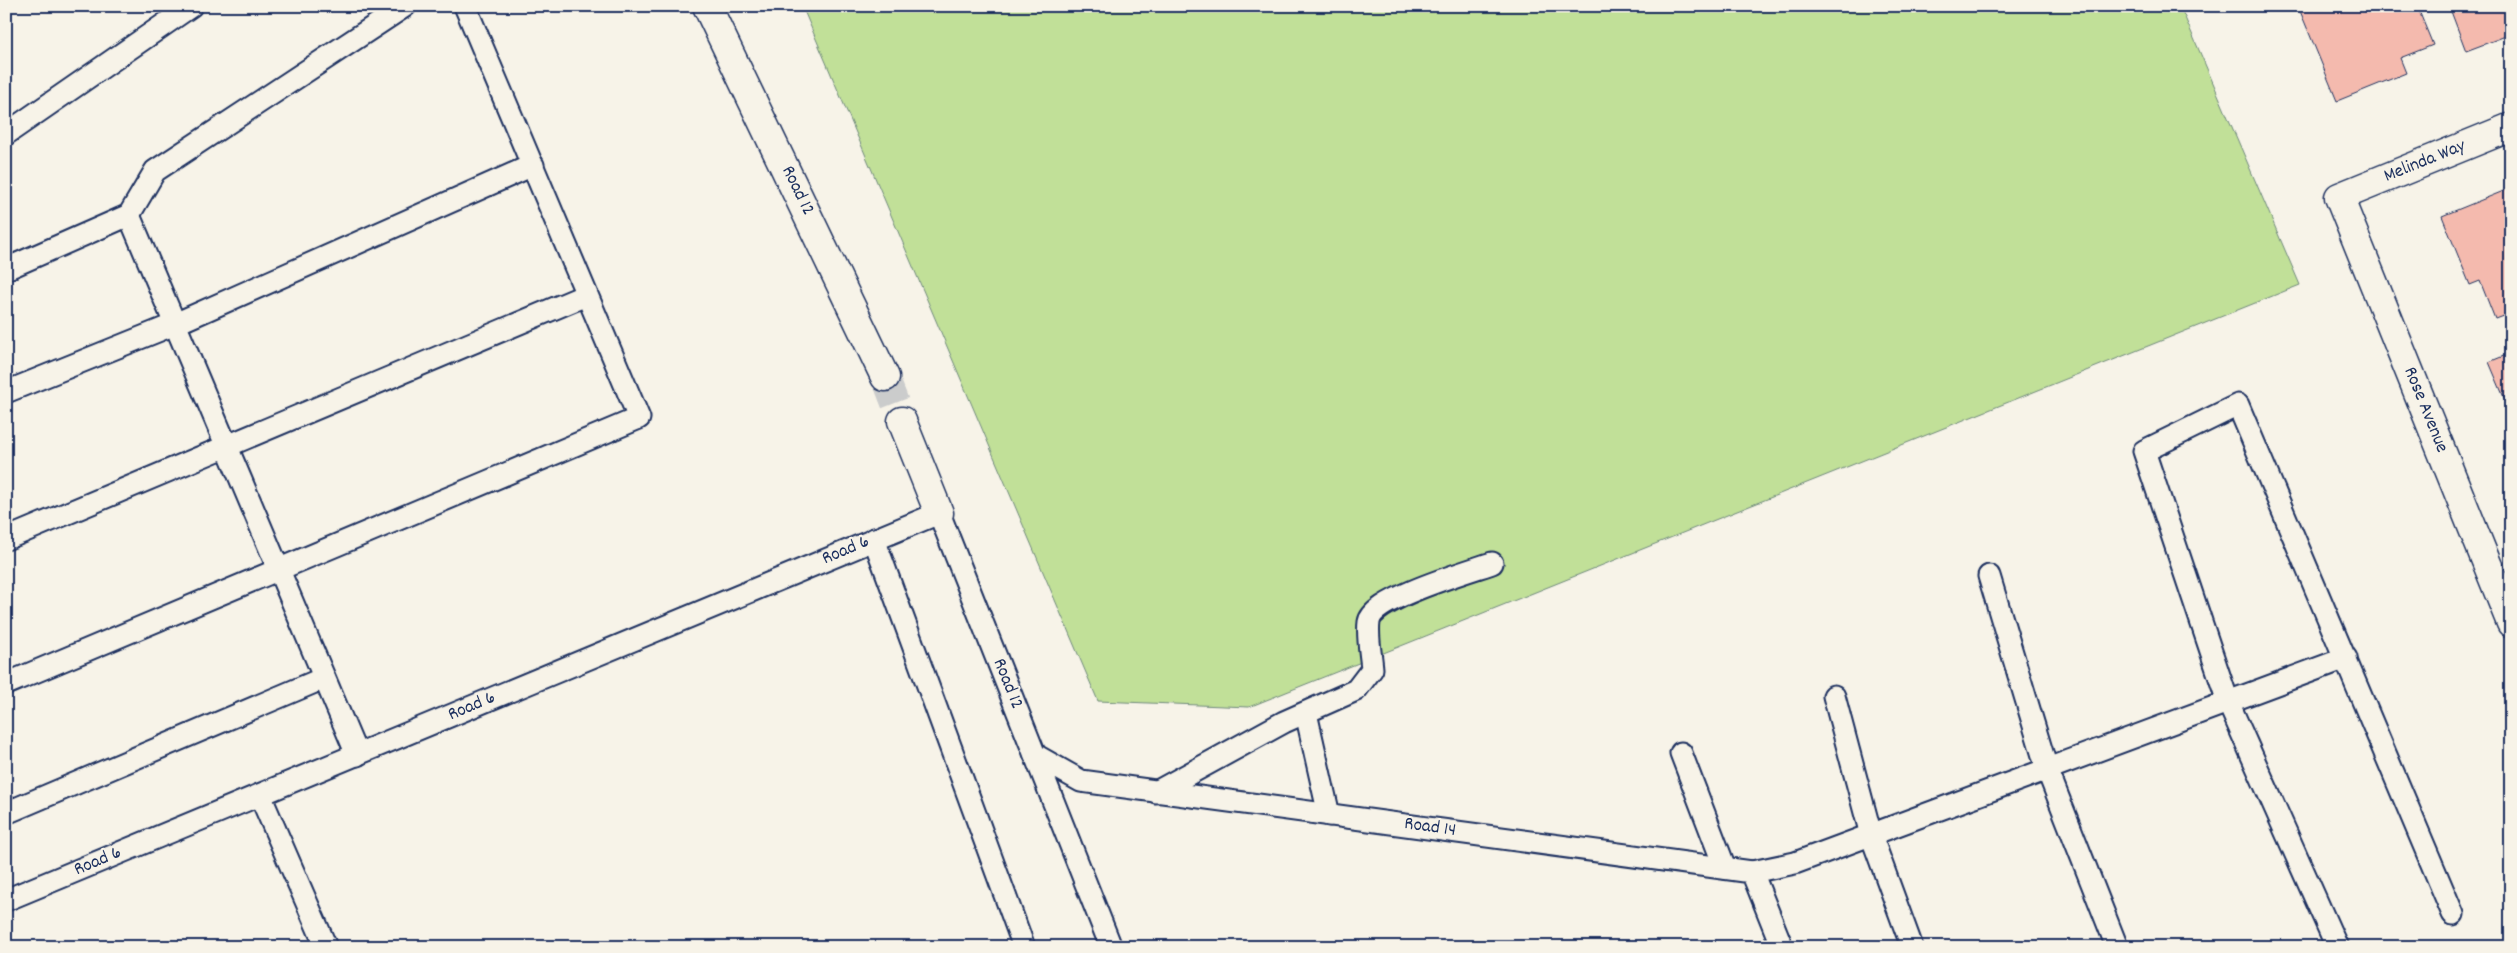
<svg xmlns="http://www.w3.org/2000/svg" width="2517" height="953" font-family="Dekko,sans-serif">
<rect width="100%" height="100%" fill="#f7f3e8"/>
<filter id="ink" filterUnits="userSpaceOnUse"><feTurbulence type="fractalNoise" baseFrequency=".02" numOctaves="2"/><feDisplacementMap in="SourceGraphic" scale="10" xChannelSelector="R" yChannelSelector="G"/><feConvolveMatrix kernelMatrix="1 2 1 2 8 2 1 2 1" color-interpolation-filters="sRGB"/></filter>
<g filter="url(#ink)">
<path fill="#c1e098" stroke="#6e887b" d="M802 6H2180L2300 285 1249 707 1098 701Z"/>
<g fill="#f4baae" stroke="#1b2f5e">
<path d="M2298 6H2417L2433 45 2400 58 2406 73 2337 101Z"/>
<path d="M2449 6H2511V34L2466 51Z"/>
<path d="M2511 188V313L2495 319 2480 281 2470 285 2442 216Z"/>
<path d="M2511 353V414L2489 362Z"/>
</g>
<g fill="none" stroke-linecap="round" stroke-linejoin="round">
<path stroke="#cbcccc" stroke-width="28" stroke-dasharray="28 14" stroke-linecap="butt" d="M885 377 902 421"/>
<defs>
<g id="service">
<path d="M6 134 191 6"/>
<path d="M129 215 357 755"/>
<path d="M6 269 129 215 155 171 405 6"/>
<path d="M6 392 175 324 533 165"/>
<path d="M6 539 586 295"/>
<path d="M874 539 1024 947"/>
<path d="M1989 576 2047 769 2117 947"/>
<path d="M6 684 639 418 465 6"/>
<path d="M1834 696 1871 835 1912 947"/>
<path d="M1306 713 1329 815"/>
<path d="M1681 753 1725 868"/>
<path d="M1035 755 1081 781 1752 872 1782 947"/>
<path d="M1156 792 1284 722 1356 690 1372 669C1371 655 1367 637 1369 622 1372 599 1469 571 1492 563"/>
<path d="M260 795 326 947"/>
<path d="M6 813 324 678"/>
<path d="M1752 872 1795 863 2346 658"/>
<path d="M6 900 939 513 1111 947"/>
<path d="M2337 947 2228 702 2144 451 2238 405 2453 914"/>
</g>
<g id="minor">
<path d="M707 6 885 377"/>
<path d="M2511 127 2339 197 2511 623"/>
<path d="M902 421 939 513"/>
</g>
</defs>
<use href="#service" stroke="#1b2f5e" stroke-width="25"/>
<use href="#minor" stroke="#1b2f5e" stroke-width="31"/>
<use href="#service" stroke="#f7f3e8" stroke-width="21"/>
<use href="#minor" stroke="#f7f3e8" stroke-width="28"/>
</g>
</g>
<g text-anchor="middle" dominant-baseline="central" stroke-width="4" stroke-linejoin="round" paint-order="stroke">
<g font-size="19" fill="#1b2f5e" stroke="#f7f3e8">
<text transform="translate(2425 162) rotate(-22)">Melinda Way</text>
<text transform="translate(797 191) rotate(64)">Road 12</text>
<text transform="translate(2425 410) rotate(68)">Rose Avenue</text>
<text transform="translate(846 551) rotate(-23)">Road 6</text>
<text transform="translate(1007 684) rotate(68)">Road 12</text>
<text transform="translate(472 707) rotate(-23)">Road 6</text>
<text transform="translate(1430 828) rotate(8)">Road 14</text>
<text transform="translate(98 862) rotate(-23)">Road 6</text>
</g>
</g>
<rect width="2517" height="953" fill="none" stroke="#f7f3e8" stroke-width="25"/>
<rect x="12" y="12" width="2492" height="928" fill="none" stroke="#1b2f5e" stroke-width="2" filter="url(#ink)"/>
</svg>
